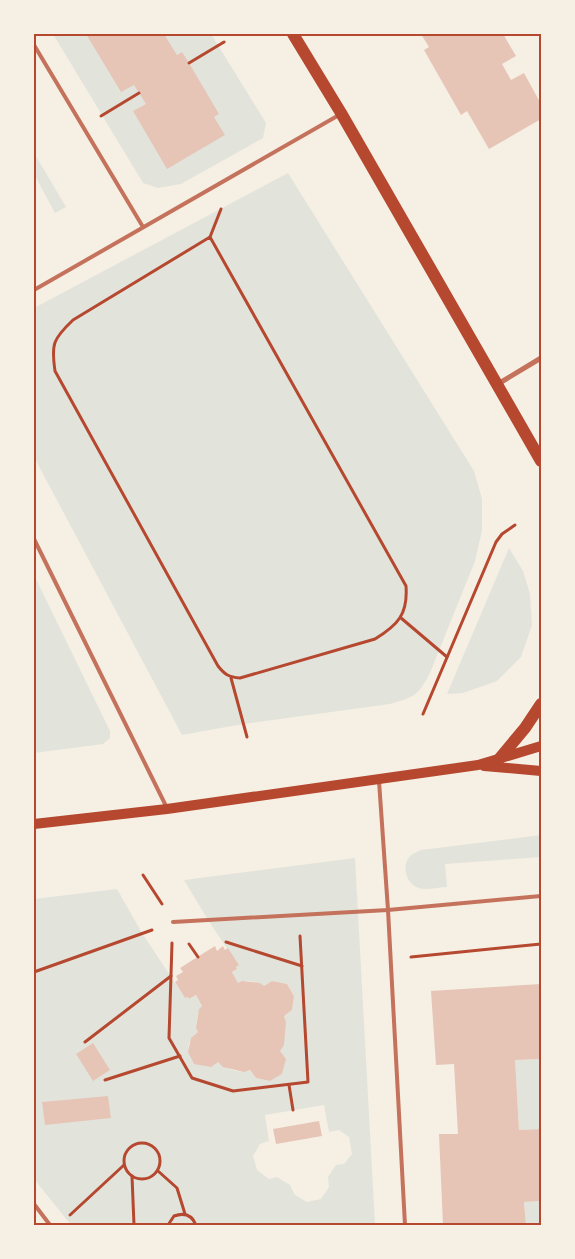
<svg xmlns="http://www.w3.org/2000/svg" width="575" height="1259" font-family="Figtree,sans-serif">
<rect width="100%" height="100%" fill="#f6efe4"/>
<g fill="#e2e4dc" fill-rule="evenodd">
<path d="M53 34H211L266 123 263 138 181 184 158 188 143 183Z"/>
<path d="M34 153 66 207 55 213 34 174Z"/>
<path d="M288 173 474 471 482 499V531L475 561 430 673C418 696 414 697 390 704L243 724 182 735 34 457V308Z"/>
<path d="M509 548 523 571 530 594 532 625 521 657 497 681 463 693 447 694Z"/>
<path d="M34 575 110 731V738L103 744 34 753Z"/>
<path d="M541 835V857L445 864 447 887C439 887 427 891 419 888 406 884 401 866 410 856 413 853 417 852 421 850Z"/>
<path d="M355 858 375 1225H71L34 1179V899L117 889 142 933 185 998 188 997 190 999 196 995 202 1006C197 1012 195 1025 198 1032 185 1043 187 1050 194 1064L218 1062C225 1069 240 1074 250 1070L256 1078 270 1081 282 1074 280 1051 286 1022 284 1016 292 1010 294 996 287 984 272 981 264 986C258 982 245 979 238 983L232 972 237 969 236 967 238 965 208 920 184 880ZM324 1105 329 1132 339 1130 349 1137 352 1154 344 1164 336 1165 328 1177 329 1187 321 1199 307 1202 295 1195 290 1185 277 1177 269 1179 257 1170 253 1156 260 1144 269 1141 265 1115Z"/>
<path d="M541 1059V1129L519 1130 515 1060Z"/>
<path d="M541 1201V1225H526L524 1202Z"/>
</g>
<g fill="#e6c5b7">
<path d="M86 34H164L177 55 182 52 189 63 219 114 214 117 225 135 167 169 133 111 146 104 139 93 134 85 121 92Z"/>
<path d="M421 34H503L516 56 502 64 511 80 524 73 541 104V119L489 149 467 111 461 115 424 50 429 47Z"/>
<path d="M215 946 217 951 223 946 225 950 228 948 239 965 236 967 237 969 232 972 238 983 242 981 260 983 264 986 272 981 287 984 294 996 292 1010 284 1016 286 1022 284 1045 280 1051 286 1059 282 1074 270 1081 256 1078 250 1070 244 1072 223 1067 218 1062 211 1067 194 1064 188 1052 191 1038 198 1032 196 1028 199 1009 202 1006 196 995 189 999 188 997 185 998 175 982 178 980 176 976 183 972 180 968Z"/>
<path d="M541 984V1059L515 1060 519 1130 541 1129V1201L524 1202 526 1225H443L439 1134H458L454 1064 436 1065 431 991Z"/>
<path d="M93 1043 110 1070 93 1081 76 1054Z"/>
<path d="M108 1096 111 1118 45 1125 42 1102Z"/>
<path d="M319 1121 322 1136 276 1144 273 1129Z"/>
</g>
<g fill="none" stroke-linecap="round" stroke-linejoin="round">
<g stroke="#b5482f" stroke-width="3">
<path d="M189 63 224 42"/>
<path d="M101 116 139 93"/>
<path d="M210 237 406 586C408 614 398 625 375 639L240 678C229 677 225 675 218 666L55 371C51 344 53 339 73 320Z"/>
<path d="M210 237 221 209"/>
<path d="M401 618 447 657"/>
<path d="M231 678 247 737"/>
<path d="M423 714 496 542 502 534 515 525"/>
<path d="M143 875 162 904"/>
<path d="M226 942 302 966"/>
<path d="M172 943 169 1038 192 1078 233 1091 308 1082 300 936"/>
<path d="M189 944 198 957"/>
<path d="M411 957 541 944"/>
<path d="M34 972 152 930"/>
<path d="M85 1042 171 976"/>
<path d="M105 1080 180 1056"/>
<path d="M289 1085 293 1110"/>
<circle cx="142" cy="1161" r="18"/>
<path d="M158 1171 177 1188 185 1214"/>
<path d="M132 1176 134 1225"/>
<path d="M70 1215 124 1165"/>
<path d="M168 1225 174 1216C185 1212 192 1215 196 1225"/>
</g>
<g stroke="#c5725c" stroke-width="4">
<path d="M34 45 143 227"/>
<path d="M34 290 339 115"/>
<path d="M34 539 167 808"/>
<path d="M379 781 388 910 405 1225"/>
<path d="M173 922 388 910 541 896"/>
<path d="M34 1204 50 1225"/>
</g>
<path stroke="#c5725c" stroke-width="5" d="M498 384 541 358"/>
<g stroke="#b5482f" stroke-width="10">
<path d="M484 766 541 771"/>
<path d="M34 824 167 809 478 765 541 746"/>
</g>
<g stroke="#b5482f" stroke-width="12">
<path d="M293 34 341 113 541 461"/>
<path d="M500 758 525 728 541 704"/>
</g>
</g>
<rect width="575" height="1259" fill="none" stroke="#f6efe4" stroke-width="70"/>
<rect x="35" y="35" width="505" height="1189" fill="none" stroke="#b5482f" stroke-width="2"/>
</svg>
